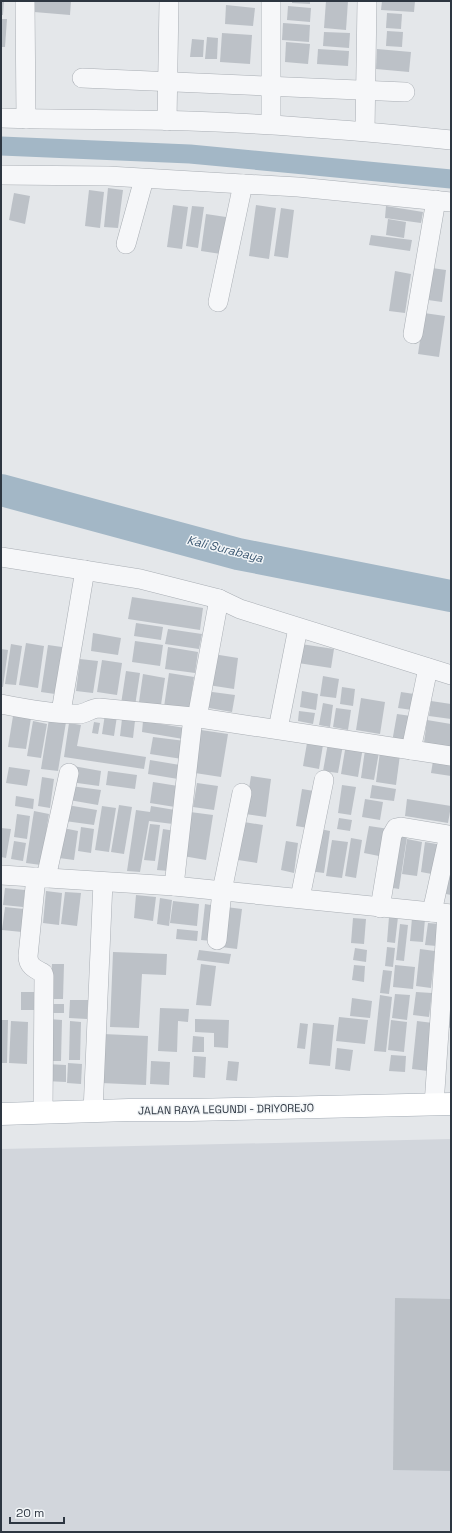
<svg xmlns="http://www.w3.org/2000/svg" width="452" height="1533" font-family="'Space Grotesk',sans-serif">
<rect width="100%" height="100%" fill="#e4e7ea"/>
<path fill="#d2d6dc" d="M451 1139V1532H1V1149Z"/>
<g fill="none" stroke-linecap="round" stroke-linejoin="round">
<path stroke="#a3b7c6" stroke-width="19" d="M1 146 190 154 451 179"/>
<path stroke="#a3b7c6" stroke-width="32" d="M1 490 238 554 451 596"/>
</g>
<g fill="#bcc1c7">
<path d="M1 1H4L3 15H1Z"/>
<path d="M35 1H71L70 15 34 12Z"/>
<path d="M292 1H310V4L292 3Z"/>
<path d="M326 1H348L346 30 324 28Z"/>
<path d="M382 1H415L414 12 381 10Z"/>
<path d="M226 5 255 8 253 26 225 24Z"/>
<path d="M288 6 311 8 310 22 287 20Z"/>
<path d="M387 13 402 14 401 29 386 28Z"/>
<path d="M1 19H7L5 47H1Z"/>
<path d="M283 23 310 25 309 42 282 40Z"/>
<path d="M387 31 403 32 402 47 386 46Z"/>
<path d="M324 32 350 33 349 48 323 46Z"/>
<path d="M222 33 252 35 250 64 220 62Z"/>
<path d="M207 37 218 38 217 59H205Z"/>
<path d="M192 39 204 40 203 57H190Z"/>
<path d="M286 42 310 44 308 64 285 62Z"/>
<path d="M318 49 349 51 348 66 317 64Z"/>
<path d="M377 49 411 52 409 72 376 69Z"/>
<path d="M108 188 123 190 118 228 104 227Z"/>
<path d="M89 190 104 192 100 228 85 226Z"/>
<path d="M14 193 30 196 25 224 9 220Z"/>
<path d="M173 205 188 207 182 249 167 247Z"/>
<path d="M256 205 276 208 269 259 249 256Z"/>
<path d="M192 206 204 207 198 248 186 246Z"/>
<path d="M386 206 423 212 421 223 385 218Z"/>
<path d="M281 208 294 210 288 258 274 256Z"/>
<path d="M206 214 226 217 221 254 201 251Z"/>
<path d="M388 219 406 222 404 238 386 235Z"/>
<path d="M371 235 412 240 410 251 369 245Z"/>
<path d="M432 268 446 270 442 302 428 300Z"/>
<path d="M395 271 411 274 405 313 389 311Z"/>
<path d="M424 313 445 316 439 357 418 354Z"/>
<path d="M132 597 203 608 200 630 128 619Z"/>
<path d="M136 623 163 627 161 640 134 636Z"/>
<path d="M168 629 202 634 199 649 165 644Z"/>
<path d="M93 633 121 638 118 655 91 651Z"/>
<path d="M135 641 163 645 160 666 132 662Z"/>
<path d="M26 643 44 646 38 688 19 685Z"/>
<path d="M11 644 22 646 16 685 5 684Z"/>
<path d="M301 644 334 649 331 668 298 663Z"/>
<path d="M48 645 62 647 55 694 41 692Z"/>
<path d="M168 647 198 652 195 673 165 669Z"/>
<path d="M1 649 8 650 3 687H1Z"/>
<path d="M213 654 238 658 234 689 208 685Z"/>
<path d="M80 659 98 661 93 693 76 691Z"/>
<path d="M102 660 122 663 117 695 97 692Z"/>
<path d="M126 671 140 673 135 706 121 704Z"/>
<path d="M169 673 194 677 189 711 164 707Z"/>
<path d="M143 674 165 678 161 705 139 702Z"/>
<path d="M323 676 339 679 336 698 320 696Z"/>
<path d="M342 687 355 689 353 706 340 704Z"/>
<path d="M205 691 235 695 232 712 203 707Z"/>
<path d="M302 691 318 694 316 710 300 707Z"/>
<path d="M401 692 414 694 412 710 398 708Z"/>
<path d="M361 698 385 702 380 734 356 730Z"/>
<path d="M431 701 451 704V719L429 716Z"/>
<path d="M323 703 333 705 330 727 319 725Z"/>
<path d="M336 708 351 710 348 730 333 727Z"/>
<path d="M299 711 315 713 313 724 298 721Z"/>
<path d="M105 714 117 716 114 736 102 734Z"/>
<path d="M397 714 411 716 407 744 392 742Z"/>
<path d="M13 716 31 718 26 749 8 747Z"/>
<path d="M49 719 66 722 58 771 41 769Z"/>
<path d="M122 719 135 721 133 738 120 736Z"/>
<path d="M427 720 451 724V748L424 743Z"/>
<path d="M33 721 47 724 41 758 27 756Z"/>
<path d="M143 721 185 728 183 739 142 732Z"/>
<path d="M94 722 100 723 98 734 92 733Z"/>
<path d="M69 723 81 725 77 746 146 757 144 769 64 757Z"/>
<path d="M201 730 228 734 221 777 195 773Z"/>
<path d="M153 737 185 741 182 759 150 754Z"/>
<path d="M307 743 323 745 319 769 303 766Z"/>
<path d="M328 743 343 745 338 773 323 771Z"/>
<path d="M346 744 363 747 358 777 341 774Z"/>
<path d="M365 750 379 752 374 780 361 778Z"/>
<path d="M380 752 400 755 396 785 376 782Z"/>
<path d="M434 755 451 758V776L431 773Z"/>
<path d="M150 760 180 765 178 779 148 774Z"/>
<path d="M73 766 101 771 99 786 70 782Z"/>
<path d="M9 767 30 770 27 786 6 783Z"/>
<path d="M108 771 137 775 135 789 106 785Z"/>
<path d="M251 776 271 779 266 817 245 814Z"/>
<path d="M42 777 54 779 50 808 38 806Z"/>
<path d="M153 782 178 786 175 807 150 803Z"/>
<path d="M197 783 218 786 214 810 193 807Z"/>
<path d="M342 785 356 787 351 815 338 813Z"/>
<path d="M372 785 396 789 394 801 370 798Z"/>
<path d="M71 786 101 790 98 805 69 800Z"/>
<path d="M302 789 314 791 308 828 296 826Z"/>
<path d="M16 796 34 799 33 809 15 806Z"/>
<path d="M365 799 383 802 380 820 362 817Z"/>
<path d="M407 799 451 806 448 823 405 816Z"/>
<path d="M67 805 97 810 94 825 65 821Z"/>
<path d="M119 805 132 807 124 854 111 852Z"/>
<path d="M102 806 116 808 109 852 95 850Z"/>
<path d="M151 806 175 810 173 824 149 821 140 872 127 871 136 810 150 812Z"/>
<path d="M34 811 49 814 41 865 26 863Z"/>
<path d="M190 812 213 815 206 860 183 856Z"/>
<path d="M17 814 30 816 27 839 14 837Z"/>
<path d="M339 818 352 820 350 831 337 829Z"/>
<path d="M244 822 263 825 257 863 238 860Z"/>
<path d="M150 824 160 825 155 861 144 860Z"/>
<path d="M369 826 389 829 384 857 364 853Z"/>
<path d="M81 827 94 829 91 853 78 851Z"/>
<path d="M1 828 11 829 6 858 1 857Z"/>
<path d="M63 828 78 831 74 860 59 858Z"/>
<path d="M315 828 330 831 324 873 309 871Z"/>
<path d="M163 829 175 831 169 871 157 870Z"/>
<path d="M395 835 407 837 399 889 387 887Z"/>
<path d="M351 838 362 840 356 878 345 876Z"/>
<path d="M407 839 422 842 417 876 402 874Z"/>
<path d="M332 840 348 842 342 878 326 876Z"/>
<path d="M14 841 26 843 23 861 11 859Z"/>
<path d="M286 841 298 843 294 873 281 870Z"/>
<path d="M425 842 442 845 437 875 421 872Z"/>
<path d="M450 865H451V895L446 894Z"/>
<path d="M5 888 25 890 23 907 3 905Z"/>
<path d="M46 891 62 893 59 925 43 923Z"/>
<path d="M65 892 81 893 77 926 61 924Z"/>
<path d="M136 895 156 897 153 921 134 918Z"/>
<path d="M160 898 172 900 169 926 157 924Z"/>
<path d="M173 901 199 904 197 926 170 923Z"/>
<path d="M205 904 216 906 211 941 201 940Z"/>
<path d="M5 907 24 909 22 932 2 930Z"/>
<path d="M226 907 242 909 237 949 221 947Z"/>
<path d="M389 917H398L395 943 387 942Z"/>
<path d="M353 918 366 919 364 944 351 943Z"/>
<path d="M412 918 425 919 423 942 410 941Z"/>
<path d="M428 923 440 924 437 946 425 945Z"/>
<path d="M400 924 408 925 404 961 396 960Z"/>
<path d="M177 929 198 931 197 941 176 939Z"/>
<path d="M387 947 395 948 393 967 385 966Z"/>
<path d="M355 948 367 950 366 962 353 960Z"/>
<path d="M420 949 435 951 431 988 416 986Z"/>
<path d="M199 950 231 954 229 964 197 960Z"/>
<path d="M113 952 167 954 166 975 142 974 139 1028 110 1027Z"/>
<path d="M52 964H64L63 999H50Z"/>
<path d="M201 964 216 966 211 1006 196 1005Z"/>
<path d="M354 965 365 966 364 982 352 980Z"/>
<path d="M395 965 415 967 413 989 393 987Z"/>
<path d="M383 970 392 971 389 994 380 993Z"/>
<path d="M451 977V1028L444 1027Z"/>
<path d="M21 992H35L34 1010H21Z"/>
<path d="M416 992 432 993 429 1017 413 1015Z"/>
<path d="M395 994 410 995 407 1020 392 1018Z"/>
<path d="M380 995 392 997 386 1052 374 1051Z"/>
<path d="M352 998 372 1001 370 1018 350 1016Z"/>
<path d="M70 1000H88L87 1019 69 1018Z"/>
<rect x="51" y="1004" width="13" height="9"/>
<path d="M160 1008 189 1009 188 1022 178 1021 177 1052 158 1051Z"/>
<path d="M339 1017 368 1020 365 1044 336 1041Z"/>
<path d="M49 1019 62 1020 61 1061H47Z"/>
<path d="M195 1019 229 1020 228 1048 214 1047V1033L195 1032Z"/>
<path d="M1 1020H8L7 1063H1Z"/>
<path d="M391 1020 407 1022 404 1052 388 1050Z"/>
<path d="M11 1021 28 1022 27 1064 9 1063Z"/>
<path d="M70 1021 81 1022 80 1060H69Z"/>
<path d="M417 1021 433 1023 428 1071 412 1069Z"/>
<path d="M300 1023 308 1024 305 1049 297 1048Z"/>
<path d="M313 1023 334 1025 330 1066 309 1064Z"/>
<path d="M103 1034 148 1036 146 1085 101 1083Z"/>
<path d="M193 1036 204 1037V1052H192Z"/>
<path d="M337 1048 353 1050 350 1071 335 1069Z"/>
<path d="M391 1055 406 1056 405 1072 389 1071Z"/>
<path d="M194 1056 206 1057 205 1078 193 1077Z"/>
<path d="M151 1061 170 1062 169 1085 150 1084Z"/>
<path d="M228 1061 239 1062 237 1081 226 1080Z"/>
<path d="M68 1063 82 1064 81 1084 67 1083Z"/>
<path d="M46 1064 66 1065V1082L45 1081Z"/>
<path d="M395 1298 451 1299V1471L393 1470Z"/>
</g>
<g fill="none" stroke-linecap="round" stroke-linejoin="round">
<defs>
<g id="minor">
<path d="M25 1 26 119"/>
<path d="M271 1V124"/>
<path d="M82 78 405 92"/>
<path d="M1 118C63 120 126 119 189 121 276 124 364 131 451 140"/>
<path d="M167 121 169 1"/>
<path d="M365 131 367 1"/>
<path d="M1 175 108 176 243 184 298 187 451 202"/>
<path d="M126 244 144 179"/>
<path d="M218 302 243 184"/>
<path d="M413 334 436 200"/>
<path d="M1 557 140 579 219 599 240 609 451 675"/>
<path d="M1 704C26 709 52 714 78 714 86 714 91 708 99 708L193 717 451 756"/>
<path d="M61 712 85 570"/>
<path d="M197 718 219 599"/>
<path d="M278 729 298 628"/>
<path d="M411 750 428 668"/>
<path d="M1 875 174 886 451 914"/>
<path d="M36 877 28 956C28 966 35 969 43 973L44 976 43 1113"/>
<path d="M46 878 69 773"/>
<path d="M174 886 193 717"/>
<path d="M300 898 324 780"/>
<path d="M380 908 392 835 396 828 401 827 449 835 432 912"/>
<path d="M217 940 222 891 242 793"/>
<path d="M434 1105 447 914"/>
<path d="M93 1112 103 882"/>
</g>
<path id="major" d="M1 1114 129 1110H191L451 1104"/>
</defs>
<use href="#minor" stroke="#a9aeb4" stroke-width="20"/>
<use href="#major" stroke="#a4acb5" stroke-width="23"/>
<use href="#minor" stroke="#f6f7f9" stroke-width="19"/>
<use href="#major" stroke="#fff" stroke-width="22"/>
</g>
<g text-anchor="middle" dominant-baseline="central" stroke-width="3" stroke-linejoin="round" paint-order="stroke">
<g font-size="11" fill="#2d3641" stroke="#f3f6f8">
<text transform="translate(226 1109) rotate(-1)">JALAN RAYA LEGUNDI - DRIYOREJO</text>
</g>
<g font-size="12" font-style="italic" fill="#3b5771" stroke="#f3f6f8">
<text transform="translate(225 549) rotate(14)">Kali Surabaya</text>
</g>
</g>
<rect width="452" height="1533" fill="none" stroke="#2d3641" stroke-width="4"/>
<path d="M10 1517v6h54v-6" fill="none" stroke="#2d3641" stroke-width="2"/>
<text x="16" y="1517" font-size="12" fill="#2d3641" stroke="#f3f6f8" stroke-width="3" paint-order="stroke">20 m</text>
</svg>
